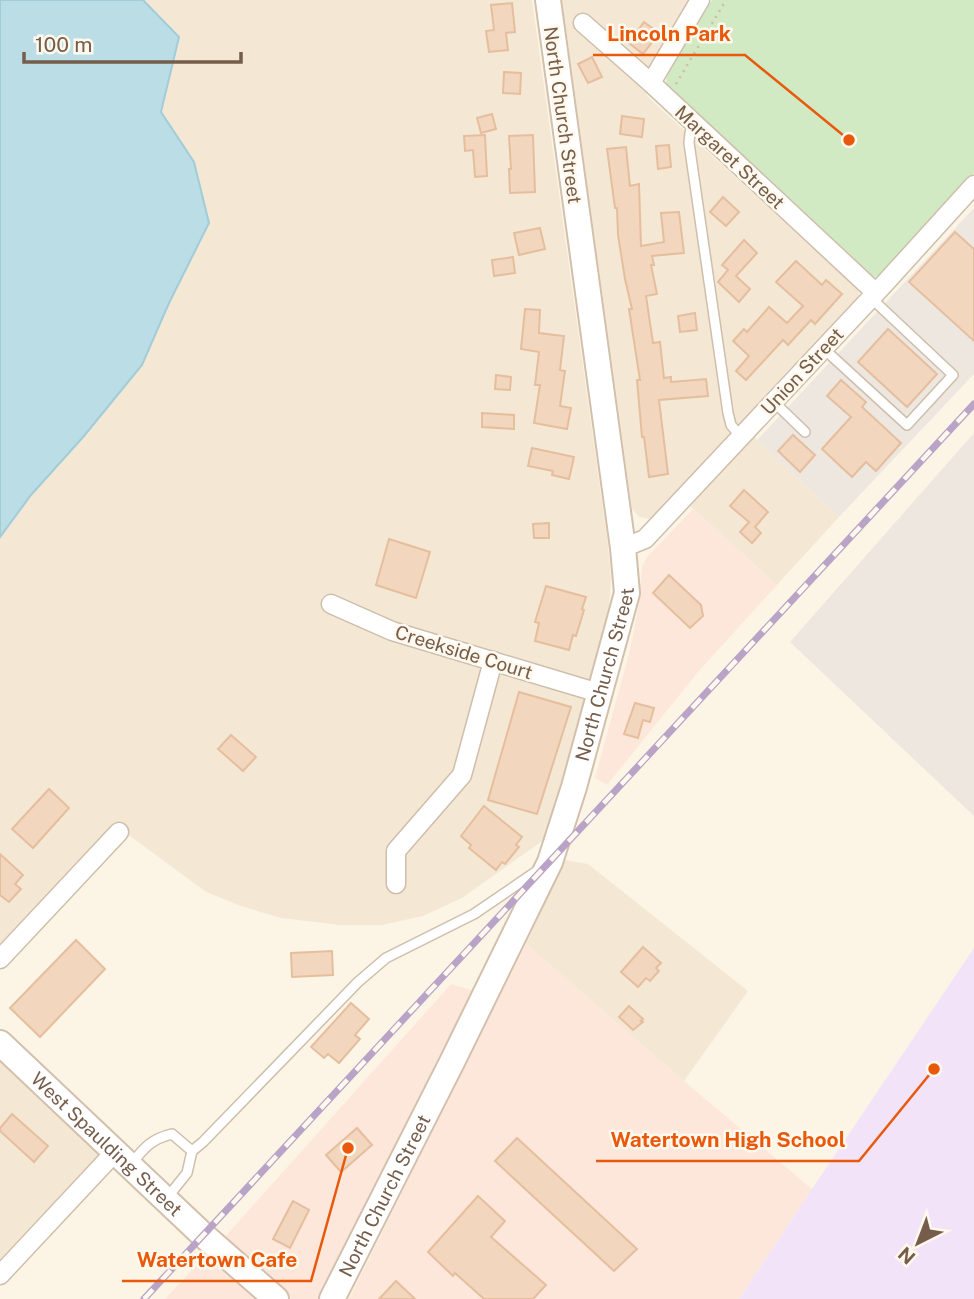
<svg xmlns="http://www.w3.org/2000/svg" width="974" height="1299" font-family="'Public Sans',sans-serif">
<rect width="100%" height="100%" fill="#fcf5e6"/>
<g fill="#f4e8d5">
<path d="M144 0H532L608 545 611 579 609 606 607 623 548 837 462 898 423 916 382 925H340L281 918 241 906 206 892 115 825 0 947V537L31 495 142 365 169 303 194 162 161 112 179 37Z"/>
<path d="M562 0H691L642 82 643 89 649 98 850 282 857 289 859 293V298L856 304 745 423 757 440 839 517 777 585 679 496 655 518 650 519 639 517 632 509Z"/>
<path d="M565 860 588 864 748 991 684 1081 526 944Z"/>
<path d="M0 1060 99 1153 89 1170 0 1267Z"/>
</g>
<g fill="#fde7da">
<path d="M693 509 777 585 698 672 607 785 595 778 631 646 639 603 642 567 646 558Z"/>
<path d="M526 944 684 1081 812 1189 739 1299H349Z"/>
<path d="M451 984 475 991 320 1299H291L223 1239Z"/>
<path d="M207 1254 256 1299H165Z"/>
</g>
<g fill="#ede7e0">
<path d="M974 208V374L839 517 757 440Z"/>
<path d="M974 433V816L790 642Z"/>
</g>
<path fill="#f2e3f9" d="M974 948V1299H739L812 1189Z"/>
<path fill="#d1eac4" d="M712 0H974V173L883 274 875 277 870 275 671 90 666 82 667 73Z"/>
<path fill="#badde6" stroke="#a1ccd8" stroke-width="2" d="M0 0H143L179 37 161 112 194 162 209 223 169 303 142 365 84 436 31 495 0 537Z"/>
<g fill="#f2d6be" stroke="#e5be9e" stroke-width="2">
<path d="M512 3 515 32 506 33 508 50 489 52 486 31 494 30 491 5Z"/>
<path d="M644 22 659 33 643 54 629 43Z"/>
<path d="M592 57 602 77 588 83 578 64Z"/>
<path d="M504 72 521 73 520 94 503 93Z"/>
<path d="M492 114 496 129 481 133 477 118Z"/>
<path d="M622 116 644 119 642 137 620 134Z"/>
<path d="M485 135 487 176 475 177 473 150 465 151 464 136Z"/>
<path d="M533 135 535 192 510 193 509 169H511L509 136Z"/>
<path d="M669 145 671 167 658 169 656 146Z"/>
<path d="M626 147 630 186 639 184 641 246 664 242 661 213 679 212 684 253 652 256 654 265H651L657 294 646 296 653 343 660 342 664 378 671 377V382L706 379 708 396 659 400 668 474 649 477 644 437H642L637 380H640L629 309H632L625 279 618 235 617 208H615L607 149Z"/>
<path d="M723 197 739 212 726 226 710 212Z"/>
<path d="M540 228 545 249 519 255 514 233Z"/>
<path d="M955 232 974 249V341L909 282Z"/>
<path d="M744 240 757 253 736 276 750 289 739 302 718 282 728 270 722 265Z"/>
<path d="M513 257 515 273 494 276 492 260Z"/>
<path d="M796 261 822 285 826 280 842 294 815 324 811 320 788 345 783 340 746 380 736 371 749 356 733 341 744 329 747 332 769 307 787 323 803 306 776 282Z"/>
<path d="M525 309 540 310 539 333 564 336 560 370 565 371 560 406 571 408 567 429 534 423 540 385H535L539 352 521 349Z"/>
<path d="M695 313 697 330 680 332 678 316Z"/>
<path d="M888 329 937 374 907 407 858 362Z"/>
<path d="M496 375 511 377 510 390 495 389Z"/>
<path d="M841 380 866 402 862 407 901 443 876 471 866 462 852 477 822 449 851 417 827 396Z"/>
<path d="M482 413 514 415V429L482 427Z"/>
<path d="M793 435 815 455 800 472 778 451Z"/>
<path d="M532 448 574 457 569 479 552 475 553 471 528 466Z"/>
<path d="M744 490 768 512 755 527 761 533 752 543 740 532 749 522 730 506Z"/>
<path d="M549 523V538H534L533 524Z"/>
<path d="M389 539 430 552 416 598 376 585Z"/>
<path d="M669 575 701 605 703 616 690 628 653 593Z"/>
<path d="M546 586 586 597 582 609 584 610 576 636 573 635 569 650 535 641 539 623 535 622Z"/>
<path d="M519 692 571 707 537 814 488 800Z"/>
<path d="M635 703 654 708 650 722 643 720 638 738 624 734Z"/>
<path d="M231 735 256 757 243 771 218 749Z"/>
<path d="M49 789 69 808 33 848 12 829Z"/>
<path d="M484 806 522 837 516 845 519 847 505 864 502 862 496 870 469 848 471 845 461 836Z"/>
<path d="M0 854 23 875 15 884 21 889 9 902 0 895Z"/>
<path d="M76 940 105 969 40 1037 10 1008Z"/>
<path d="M643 947 661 963 656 968 659 971 650 981 646 978 638 987 621 972Z"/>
<path d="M332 951 333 975 292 977 291 953Z"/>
<path d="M351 1003 369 1019 355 1035 360 1039 339 1063 328 1054 324 1058 311 1047Z"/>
<path d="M629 1006 643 1019 641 1021 643 1022 633 1030 619 1017Z"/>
<path d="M12 1114 48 1146 34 1162 0 1131V1128Z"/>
<path d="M357 1128 372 1145 341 1172 326 1155Z"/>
<path d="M517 1138 637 1249 614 1271 495 1161Z"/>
<path d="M478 1196 505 1221 491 1237 546 1285 533 1299H484L455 1273 453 1276 428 1252Z"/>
<path d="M293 1201 309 1210 290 1248 273 1239Z"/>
<path d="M396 1281 415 1299H379Z"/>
</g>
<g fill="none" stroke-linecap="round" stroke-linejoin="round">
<defs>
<g id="lane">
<path d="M693 123 690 133 689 143 728 413 731 425 741 437"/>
<path d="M824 349 907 425 953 375 871 298"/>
<path d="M774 402 805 432"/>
<path d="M131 1164C144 1148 151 1139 172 1134L192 1151"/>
<path d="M166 1199 187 1173 192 1151 203 1142 358 982 386 958 474 914 537 871"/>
</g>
<g id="street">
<path d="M583 23 651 83 876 293"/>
<path d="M651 83 700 0"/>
<path d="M623 548 645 539 886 282 974 185"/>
<path d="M331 604 392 631 599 693"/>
<path d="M396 884V851L462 775 493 661"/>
<path d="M0 959 119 832"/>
<path d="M0 1275 115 1152"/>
</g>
<g id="secondary">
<path id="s1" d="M0 1043 203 1235 276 1299"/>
<path id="s2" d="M332 1299 452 1062 550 862 574 787 627 593 623 548 548 0"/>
</g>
</defs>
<use href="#lane" stroke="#cebeac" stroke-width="12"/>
<use href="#street" stroke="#cebeac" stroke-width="21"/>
<use href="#secondary" stroke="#d3c0ac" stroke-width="28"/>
<path stroke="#d7baa1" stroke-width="2.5" stroke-dasharray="2 5" stroke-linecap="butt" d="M676 84 726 0"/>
<use href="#lane" stroke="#fff" stroke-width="9"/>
<use href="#street" stroke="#fff" stroke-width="18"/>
<use href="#secondary" stroke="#fff" stroke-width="24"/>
<defs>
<path id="rail" d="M144 1299 974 404"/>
</defs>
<use href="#rail" stroke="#b9a4c7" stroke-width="7"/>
<use href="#rail" stroke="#fff9ed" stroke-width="4.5" stroke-dasharray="13" stroke-linecap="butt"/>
</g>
<g text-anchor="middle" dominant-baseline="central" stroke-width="5" stroke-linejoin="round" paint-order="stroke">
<g font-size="19" fill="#765d4b" stroke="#fff9ed">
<text transform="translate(563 115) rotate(82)">North Church Street</text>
<text transform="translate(730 157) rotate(43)">Margaret Street</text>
<text transform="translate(802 371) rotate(-47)">Union Street</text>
<text transform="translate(464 652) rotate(17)">Creekside Court</text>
<text stroke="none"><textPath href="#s2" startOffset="684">North Church Street</textPath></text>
<text stroke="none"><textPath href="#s1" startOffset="147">West Spaulding Street</textPath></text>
<text stroke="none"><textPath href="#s2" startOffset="116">North Church Street</textPath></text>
</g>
</g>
<path fill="none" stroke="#e8590c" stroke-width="2.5" d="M849 140L745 55H593M934 1069L859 1161H596M348 1148L311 1281H122"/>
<g fill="#e8590c" stroke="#fff9ed" stroke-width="2.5">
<circle cx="849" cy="140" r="7"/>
<circle cx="934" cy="1069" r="7"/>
<circle cx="348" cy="1148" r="7"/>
</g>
<g font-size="21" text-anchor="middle" font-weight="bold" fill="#e8590c" stroke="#fff9ed" stroke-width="5" stroke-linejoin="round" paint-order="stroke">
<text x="669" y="41">Lincoln Park</text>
<text x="728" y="1147">Watertown High School</text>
<text x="217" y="1267">Watertown Cafe</text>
</g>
<g transform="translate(918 1243) rotate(222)" stroke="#fff9ed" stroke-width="5" paint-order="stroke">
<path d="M0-5L12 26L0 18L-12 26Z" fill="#765d4b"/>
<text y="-10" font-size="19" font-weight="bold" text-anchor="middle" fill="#765d4b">N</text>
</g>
<path d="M24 52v10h217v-10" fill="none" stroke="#765d4b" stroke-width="3.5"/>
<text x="35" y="52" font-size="21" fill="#765d4b" stroke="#fff9ed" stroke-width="5" paint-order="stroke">100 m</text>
</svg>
